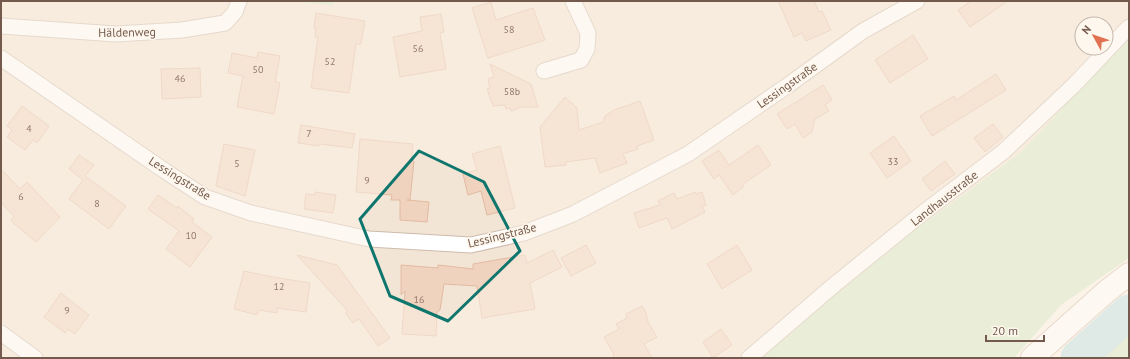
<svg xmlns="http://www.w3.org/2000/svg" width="1130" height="359" font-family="'PT Sans',sans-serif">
<rect width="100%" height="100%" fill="#fbf3e7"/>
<path fill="#f3e5d5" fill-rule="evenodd" d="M1 1H1129V37L1020 153 874 260 757 358H1ZM1082 24H1106V48H1082Z"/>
<g fill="#d4e9c5">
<path d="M289 1H333V5Z"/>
<path d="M1129 37V258L1061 305 1014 358H757L874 260 1020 153Z"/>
<path d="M1129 322 1128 358H1087Z"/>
</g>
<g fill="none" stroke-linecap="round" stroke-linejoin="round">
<path stroke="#bcdee4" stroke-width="35" d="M1078 358 1129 312"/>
</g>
<g fill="#f0d3bf" stroke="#e2baa0">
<path d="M778 1H814L819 12 822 11 831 30 806 41 802 33 794 37Z"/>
<path d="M971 1H1008L970 27 958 10Z"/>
<path d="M491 2 496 20 533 8 545 40 488 58 472 8Z"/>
<path d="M316 13 365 21 361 44H356L349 93 311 88 318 37H315L316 28H314Z"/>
<path d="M441 14 444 32 440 33 446 69 400 77 393 37 422 31 420 17Z"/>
<path d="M913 35 928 59 890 83 875 60Z"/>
<path d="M258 52 280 56 275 82 280 83 274 114 237 107 243 76 228 73 232 53 257 58Z"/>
<path d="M490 64 531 84 538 107H521L511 111 510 108 506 109 505 105 493 106 487 89 490 88 488 79 494 77Z"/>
<path d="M200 68 201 97 162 99 161 69Z"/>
<path d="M996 74 1006 90 932 136 920 116 954 96 956 100Z"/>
<path d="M823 85 832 100 825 105 829 111 815 119 812 132 803 138 795 124 787 129 777 114Z"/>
<path d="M565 97 577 108 579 130 603 122 605 116 614 110 640 101 654 140 637 146 638 149 623 154 627 163 600 173 595 158 566 162V165L545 167 540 127Z"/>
<path d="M22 106 49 126 37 143 33 140 25 150 7 137 12 130 7 126Z"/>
<path d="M993 124 1003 137 985 152 974 138Z"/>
<path d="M301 125 355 134 352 148 319 144V146L298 143Z"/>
<path d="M894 136 911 161 887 178 870 153Z"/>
<path d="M360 139 413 144 411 161H414L410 200H407L429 202 427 222 400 220V200H391L392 195 356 192Z"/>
<path d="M224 144 255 150 245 196 216 186Z"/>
<path d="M758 145 771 165 743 184V187L733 195 719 175 714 179 702 161 719 150 729 165Z"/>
<path d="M500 146 515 208 487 215 481 191 468 195 463 174 477 170 472 154Z"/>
<path d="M79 155 94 165 85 176 126 206 109 229 69 199 83 180 69 169Z"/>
<path d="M945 161 955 174 931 191 922 179Z"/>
<path d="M1 169 20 189 27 182 60 217 36 242 11 221 14 216 1 203Z"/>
<path d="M315 192 336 195 333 213 304 209 306 194 315 195Z"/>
<path d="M695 192 696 194 702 192 706 205 702 206 705 212 672 229 667 218 639 228 634 213 660 205 658 201 674 193 677 199Z"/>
<path d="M158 195 177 208 178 206 194 219 192 222 212 237 190 267 166 249 179 231 148 209Z"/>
<path d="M586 245 596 263 571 276 561 258Z"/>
<path d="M737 245 752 270 722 289 707 264Z"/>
<path d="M553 250 562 267 530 283 535 309 482 318 477 286 444 284 440 310 437 312 436 336 402 334 405 291 401 295V265L438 268V265L473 269V264L525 255 527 263Z"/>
<path d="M297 255 337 265 390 338 378 346 359 319 353 323 346 314 347 310Z"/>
<path d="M244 271 267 276 310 283 306 312 277 308V313L259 310 257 315 234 309Z"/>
<path d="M61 293 89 315 75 334 68 329 65 333 44 317Z"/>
<path d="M642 306 646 313 648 322 657 337 644 344 652 358H614L613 353 604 337 619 329 616 324 627 318 626 314Z"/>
<path d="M721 329 732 345 713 358 703 342Z"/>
</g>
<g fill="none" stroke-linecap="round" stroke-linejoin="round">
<defs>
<g id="minor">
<path d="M1 26 116 34 182 30 225 23 235 12 239 1"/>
<path d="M1 58 165 171 205 197 251 213 369 239 471 245 524 233 573 214 688 154 787 86 863 31 917 1"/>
<path d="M544 71 581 60 587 49 588 33 573 1"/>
<path d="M1 333 35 358"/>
<path d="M749 358 834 285 924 212 1003 152 1074 85 1129 27"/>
</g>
<path id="secondary" d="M1032 358 1107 291 1129 274"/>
</defs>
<use href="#minor" stroke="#cdbbad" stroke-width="17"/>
<use href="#secondary" stroke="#d0bcaa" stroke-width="24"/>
<use href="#minor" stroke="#fff" stroke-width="15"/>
<use href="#secondary" stroke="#fff" stroke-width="22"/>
</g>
<path d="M0 0H1130V359H0ZM419 151 484 182 520 251 448 321 390 296 360 219Z" fill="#fbf3e7" fill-opacity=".55" fill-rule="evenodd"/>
<path fill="none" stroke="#0f766e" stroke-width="3" stroke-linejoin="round" d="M419 151 484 182 520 251 448 321 390 296 360 219Z"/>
<g text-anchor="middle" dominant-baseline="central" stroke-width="3.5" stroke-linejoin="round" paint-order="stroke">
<g font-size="10" fill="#937869">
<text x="509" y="29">58</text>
<text x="418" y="48">56</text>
<text x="330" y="61">52</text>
<text x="258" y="69">50</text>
<text x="180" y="78">46</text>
<text x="512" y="91">58b</text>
<text x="29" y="128">4</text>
<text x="309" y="133">7</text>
<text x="893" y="161">33</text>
<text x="237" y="163">5</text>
<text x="367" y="180">9</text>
<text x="21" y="196">6</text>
<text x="97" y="203">8</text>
<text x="191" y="235">10</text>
<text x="279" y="286">12</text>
<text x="419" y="299">16</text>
<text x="67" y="310">9</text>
</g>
<g font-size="12" fill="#745a4c" stroke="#fef7ed">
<text transform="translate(127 32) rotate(-1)">Häldenweg</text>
<text transform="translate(787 85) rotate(-35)">Lessingstraße</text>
<text transform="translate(180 178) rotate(32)">Lessingstraße</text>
<text transform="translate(944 198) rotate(-38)">Landhausstraße</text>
<text transform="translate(502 235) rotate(-14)">Lessingstraße</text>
</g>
</g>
<rect width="1130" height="359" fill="none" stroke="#745a4c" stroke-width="4"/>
<g transform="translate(1094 36) rotate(310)"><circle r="19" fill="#fef7ed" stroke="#c7b8ad"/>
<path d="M0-3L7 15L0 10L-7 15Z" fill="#e07151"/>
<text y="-6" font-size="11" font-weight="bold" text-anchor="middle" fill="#745a4c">N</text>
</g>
<path d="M986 335v6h58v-6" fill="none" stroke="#745a4c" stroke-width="2"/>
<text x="992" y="335" font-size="12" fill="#745a4c" stroke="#fef7ed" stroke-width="3" paint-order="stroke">20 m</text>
</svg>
